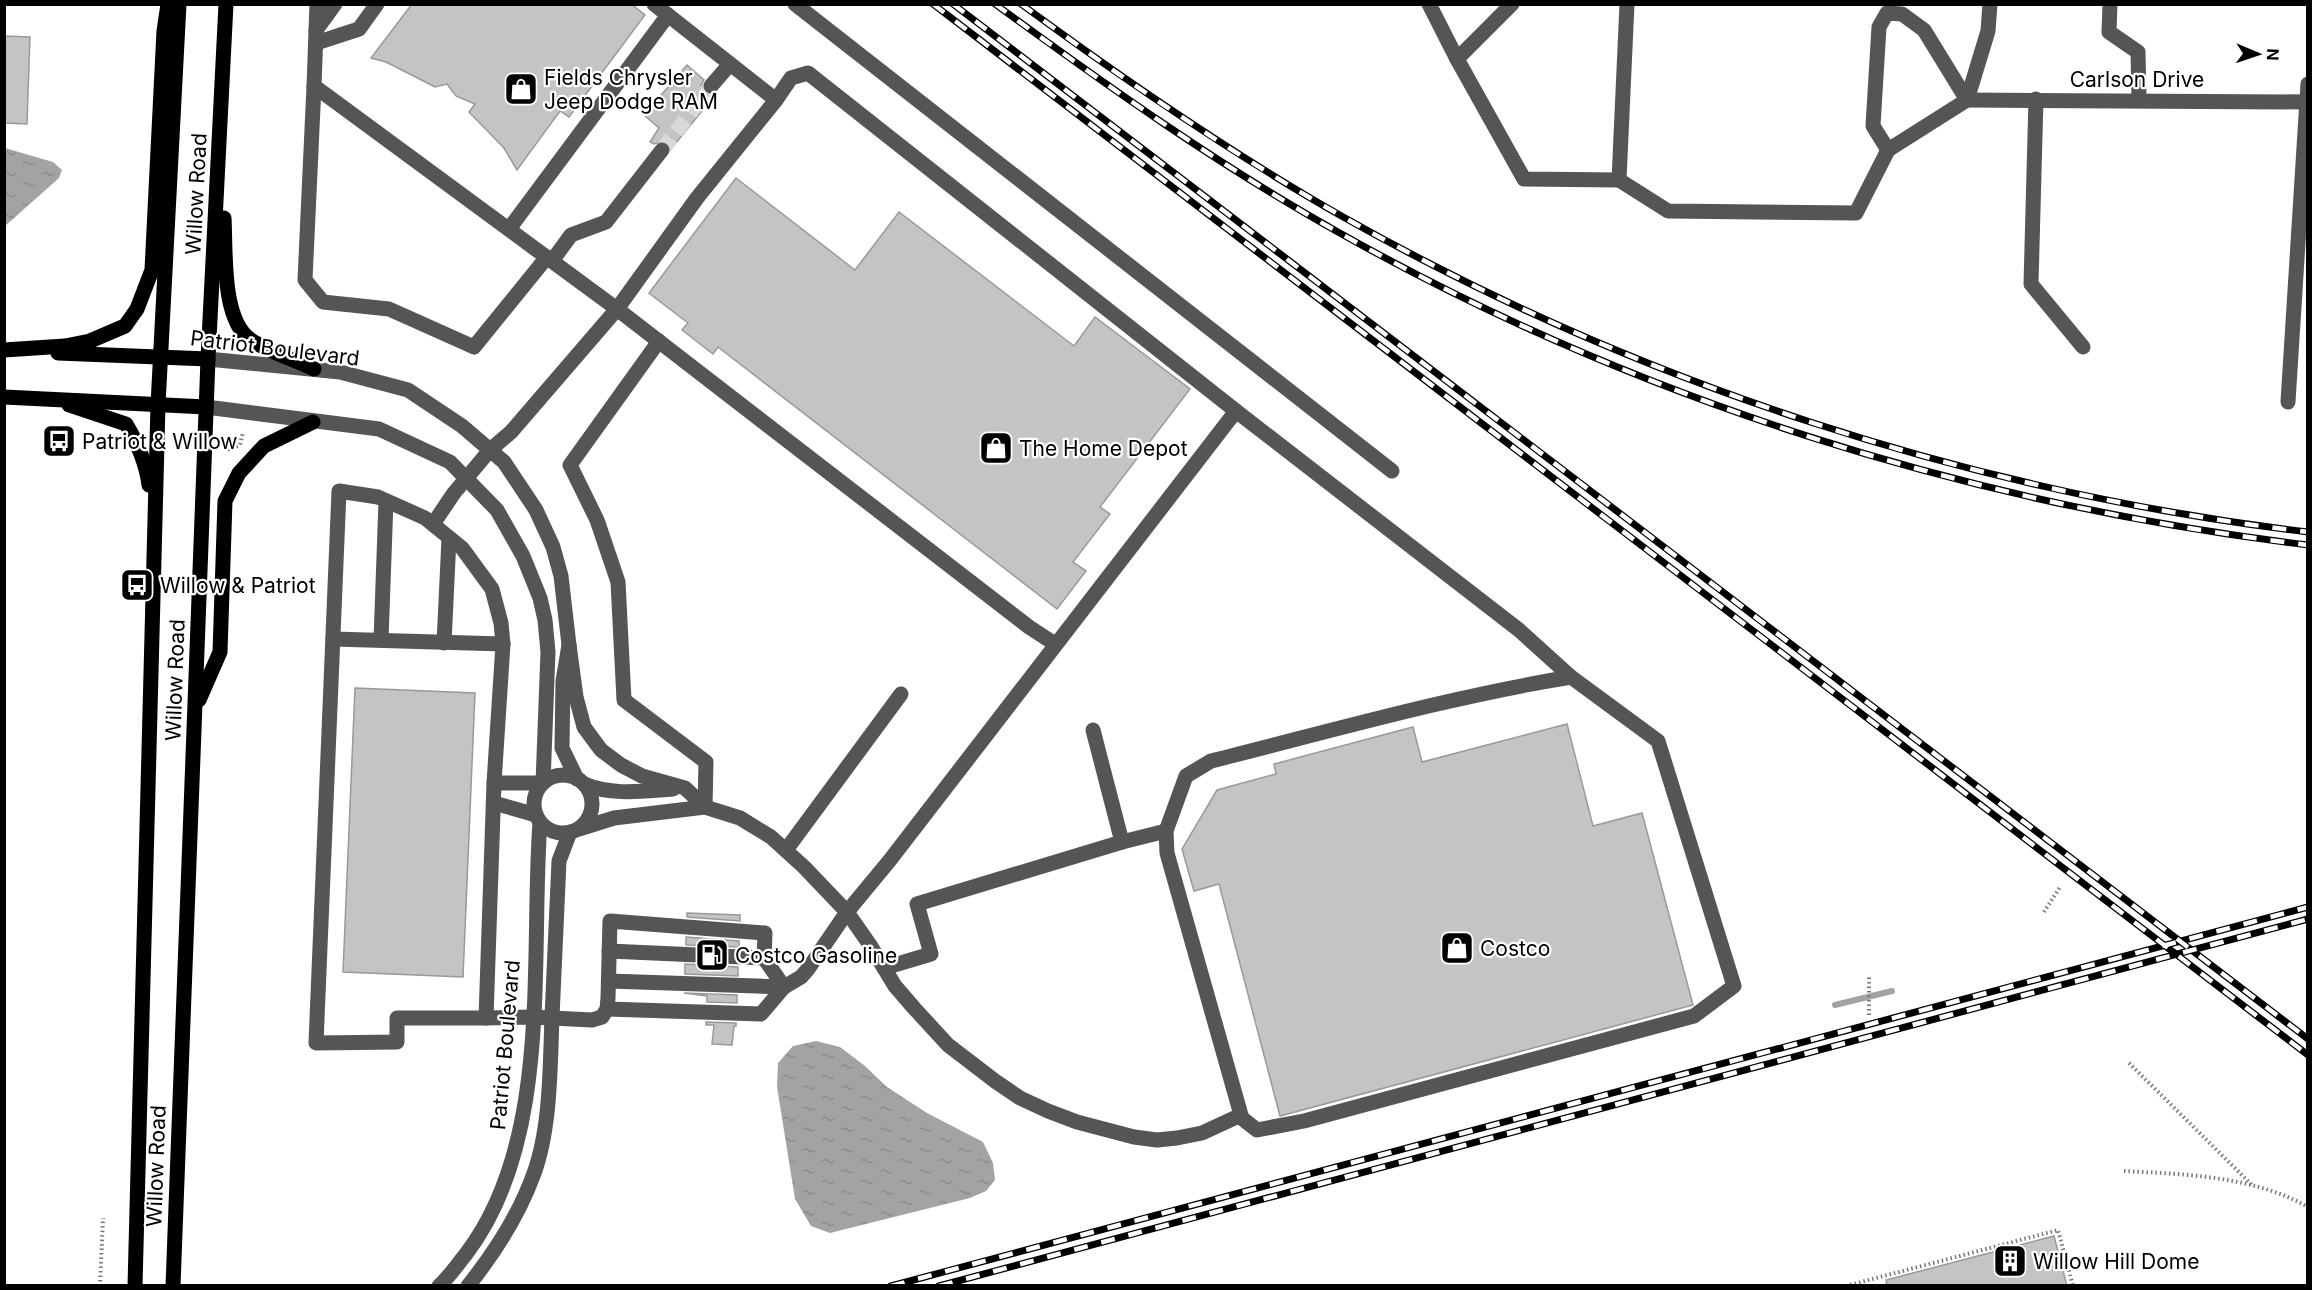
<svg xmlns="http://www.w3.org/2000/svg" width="2312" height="1290" font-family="Inter,sans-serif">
<defs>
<pattern id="water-ripples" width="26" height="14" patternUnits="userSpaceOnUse" patternTransform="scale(1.5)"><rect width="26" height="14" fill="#a3a3a3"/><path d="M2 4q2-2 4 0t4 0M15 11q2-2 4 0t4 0" fill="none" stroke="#8b8b8b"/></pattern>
</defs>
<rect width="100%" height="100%" fill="#fff"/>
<g fill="url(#water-ripples)">
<path d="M5 148 53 162 62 170 59 178 5 226Z"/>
<path d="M816 1041 840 1047 865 1066 887 1087 927 1113 983 1142 993 1163 995 1180 986 1191 970 1198 830 1233 811 1226 795 1199 777 1087 778 1063 793 1046Z"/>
</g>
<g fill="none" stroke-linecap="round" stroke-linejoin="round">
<path stroke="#a3a3a3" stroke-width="6" d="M1835 1005 1892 991"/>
</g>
<g fill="#c4c4c4" stroke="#999" stroke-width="1.5">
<path d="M412 4H631L645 15 569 117 560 111 517 170 504 148 469 112 475 104 456 96 447 84 435 87 386 62 371 58Z"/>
<path d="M4 36 30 37 27 124 4 123Z"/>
<path d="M687 65 704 80 701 85 704 93 710 96 716 94 671 149 668 143 664 141 654 144 650 142 659 128 644 115Z"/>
<path d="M736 178 855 270 899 212 1074 346 1095 317 1190 389 1100 507 1110 514 1073 562 1086 571 1057 609 718 347 713 354 682 330 688 323 649 293Z"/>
<path d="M355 688 475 693 463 977 343 972Z"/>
<path d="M1567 724 1593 826 1642 813 1693 1005 1280 1116 1219 884 1194 891 1182 849 1217 790 1276 774 1274 764 1413 727 1422 762Z"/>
<path d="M687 913 740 915V921L687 917Z"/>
<path d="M686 937 739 941V947L686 945Z"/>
<path d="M685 964 738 967V976L685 974Z"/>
<path d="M684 993 737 995V1003L707 1002V996Z"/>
<path d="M706 1022 736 1023V1026H734L732 1045 712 1044 714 1025H706Z"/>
<path d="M2054 1236 2067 1286H1887L1886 1280Z"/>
</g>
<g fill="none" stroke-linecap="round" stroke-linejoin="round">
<path stroke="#d9d9d9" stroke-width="15" stroke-dasharray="15 8" stroke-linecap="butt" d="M662 150 711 86"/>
<g stroke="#777" stroke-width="4" stroke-dasharray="1.5 3" stroke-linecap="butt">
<path d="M228 450 240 445 243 432"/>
<path d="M2044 912 2060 887"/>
<path d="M1869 1015V976"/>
<path d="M2129 1063 2252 1185"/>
<path d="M2124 1171C2183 1174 2254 1176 2308 1207"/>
<path d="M100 1286 103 1218"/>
<path d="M1846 1286 2058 1230 2073 1286"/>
</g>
<g stroke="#555" stroke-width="15">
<path d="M317 4 314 86 617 309 697 198 776 100 654 4"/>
<path d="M795 4 1392 471"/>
<path d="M1429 4 1457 59"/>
<path d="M1512 4 1457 59 1524 179 1619 180 1627 4"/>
<path d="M2110 4 2109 32 2138 52 2139 100"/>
<path d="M316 30 335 4"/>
<path d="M316 43 359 29 377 4"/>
<path d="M314 86 305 280 323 302 389 309 474 347 547 257"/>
<path d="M711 86 730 64"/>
<path d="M2036 99 2031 284 2083 347"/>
<path d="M776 100 791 78 808 73 1236 411"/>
<path d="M1967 100 1924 30 1902 14 1887 13 1879 27 1873 126 1888 150 1967 100 1988 31 1990 4"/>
<path d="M1967 100 2308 102"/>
<path d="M1619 180 1668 211 1856 213 1888 150"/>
<path d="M509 229 668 15"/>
<path d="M552 261 571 235 606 222 662 150"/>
<path d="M659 341 570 465 597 520 618 582 624 700 706 762 705 807"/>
<path d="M208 359 340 372 408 390 462 426 504 462 536 510 553 547 561 576 569 645 563 681 562 748 577 779"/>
<path d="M2288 402 2308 84"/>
<path d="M206 407 379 429 450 462 497 510 523 556 540 598 545 620 548 652 543 783H494"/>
<path d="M339 491 378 497 425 518 462 548 492 589 501 623 503 644 494 783 486 1018H397V1042L316 1043Z"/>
<path d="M433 524 454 493 490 450 511 432 617 309 1029 627 1055 644"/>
<path d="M333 639 503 644"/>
<path d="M381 640 386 501"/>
<path d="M444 643 449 538"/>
<path d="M569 645 576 697 584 727 601 750 621 765 642 776 685 788 705 807 740 818 771 837 804 867 847 912 870 945 895 986 914 1008 948 1045 995 1081 1020 1098 1048 1111 1077 1122 1134 1137 1157 1140 1177 1138 1202 1133 1241 1115 1167 853 1166 831 1186 776 1211 761C1331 731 1449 697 1571 677L1519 630 1236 411 890 860 847 912 808 969 801 977 784 987 761 1014 607 1009"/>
<path d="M1093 730 1122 842 1166 831"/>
<circle cx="563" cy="804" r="29"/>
<path d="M584 784C613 796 643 791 673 789"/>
<path d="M494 803 536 815"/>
<path d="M579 829 614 818 705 807"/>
<path d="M786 850 901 694"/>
<path d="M609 951 764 958"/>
<path d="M884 968 931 954 917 904 1122 842"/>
<path d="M609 981 784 987"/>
<path d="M486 1018 532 1017 592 1020 602 1017 607 1009 608 998 610 921 765 933 764 958 784 987"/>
<path d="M1239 1116 1257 1130 1304 1121 1694 1016 1734 986 1658 741 1571 677"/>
<path d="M439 1286C450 1276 457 1265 466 1254 553 1140 530 959 540 822"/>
<path d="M468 1286C495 1252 518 1217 533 1176 551 1129 550 1066 552 1017 554 965 557 913 559 861L570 832"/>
</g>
<g stroke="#000" stroke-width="15">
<path d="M224 218C226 251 221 320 251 340 270 352 293 359 314 369"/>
<path d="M4 350 65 346 90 341 125 326 137 309 152 270 164 31 168 4"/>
<path d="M58 353 208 359"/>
<path d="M4 397 206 407"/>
<path d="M69 405 126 424C138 444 146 462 149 485"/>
<path d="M199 700 220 652 225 501 239 473 264 446 313 422"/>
<path d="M135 1286 158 405 179 4"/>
<path d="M173 1286 208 359 226 4"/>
</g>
<defs>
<g id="rail">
<path d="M933 4 2308 1055"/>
<path d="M953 4 2308 1039"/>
<path d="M995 4C1106 85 1218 165 1338 232 1636 400 1969 504 2308 545"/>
<path d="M1021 4C1126 81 1232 154 1345 218 1640 384 1972 492 2308 532"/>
<path d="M891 1286 2308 907"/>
<path d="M939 1286 2308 919"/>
</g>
</defs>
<use href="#rail" stroke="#000" stroke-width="7"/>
<use href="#rail" stroke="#fff" stroke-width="4.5" stroke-dasharray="14" stroke-linecap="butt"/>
</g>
<defs>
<symbol id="shop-square" viewBox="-11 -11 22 22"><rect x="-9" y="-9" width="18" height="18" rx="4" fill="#000" stroke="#fff"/><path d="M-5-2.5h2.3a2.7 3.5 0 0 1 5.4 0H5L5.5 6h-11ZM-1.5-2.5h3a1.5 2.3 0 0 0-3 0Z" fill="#fff"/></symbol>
<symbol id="bus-square" viewBox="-11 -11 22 22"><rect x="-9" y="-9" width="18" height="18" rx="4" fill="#000" stroke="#fff"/><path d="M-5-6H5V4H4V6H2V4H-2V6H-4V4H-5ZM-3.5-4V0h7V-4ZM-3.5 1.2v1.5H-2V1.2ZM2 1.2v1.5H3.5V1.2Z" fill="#fff"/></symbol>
<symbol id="fuel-square" viewBox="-11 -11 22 22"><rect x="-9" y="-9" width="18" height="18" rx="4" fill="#000" stroke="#fff"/><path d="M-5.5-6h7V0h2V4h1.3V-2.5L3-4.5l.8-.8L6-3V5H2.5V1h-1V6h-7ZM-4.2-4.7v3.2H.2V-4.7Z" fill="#fff"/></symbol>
<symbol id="building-square" viewBox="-11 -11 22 22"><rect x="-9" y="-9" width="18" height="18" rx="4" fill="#000" stroke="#fff"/><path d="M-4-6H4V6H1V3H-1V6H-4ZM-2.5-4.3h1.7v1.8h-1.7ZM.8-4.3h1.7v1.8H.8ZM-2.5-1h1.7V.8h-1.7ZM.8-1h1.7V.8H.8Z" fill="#fff"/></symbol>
</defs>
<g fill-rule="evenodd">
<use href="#shop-square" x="502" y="70" width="38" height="38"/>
<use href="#bus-square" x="40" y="422" width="38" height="38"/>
<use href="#shop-square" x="977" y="429" width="38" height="38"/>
<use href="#bus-square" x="118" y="566" width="38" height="38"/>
<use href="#shop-square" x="1438" y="929" width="38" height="38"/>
<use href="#fuel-square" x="693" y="936" width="38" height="38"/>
<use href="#building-square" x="1991" y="1242" width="38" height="38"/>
</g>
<g text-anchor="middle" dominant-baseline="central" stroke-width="4.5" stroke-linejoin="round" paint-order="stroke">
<g font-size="21" fill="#000" stroke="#fff" text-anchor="start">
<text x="544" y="77">Fields Chrysler<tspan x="544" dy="24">Jeep Dodge RAM</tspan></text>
<text x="82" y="441">Patriot &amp; Willow</text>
<text x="1019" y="448">The Home Depot</text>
<text x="160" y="585">Willow &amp; Patriot</text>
<text x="1480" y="948">Costco</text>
<text x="735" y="955">Costco Gasoline</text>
<text x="2033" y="1261">Willow Hill Dome</text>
</g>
<g font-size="21" fill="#000" stroke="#fff">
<text x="2137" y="79">Carlson Drive</text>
<text transform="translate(196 194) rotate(-87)">Willow Road</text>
<text transform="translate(275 348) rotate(7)">Patriot Boulevard</text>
<text transform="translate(175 680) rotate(-88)">Willow Road</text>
<text transform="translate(505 1045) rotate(-85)">Patriot Boulevard</text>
<text transform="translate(156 1166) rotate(-88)">Willow Road</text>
</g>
</g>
<rect width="2312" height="1290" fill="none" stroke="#000000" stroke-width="12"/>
<g transform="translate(2258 54) rotate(92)" stroke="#ffffff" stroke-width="4.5" paint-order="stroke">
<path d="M0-4.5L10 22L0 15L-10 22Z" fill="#000000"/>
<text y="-9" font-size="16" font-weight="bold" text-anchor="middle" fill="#000000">N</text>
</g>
</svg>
